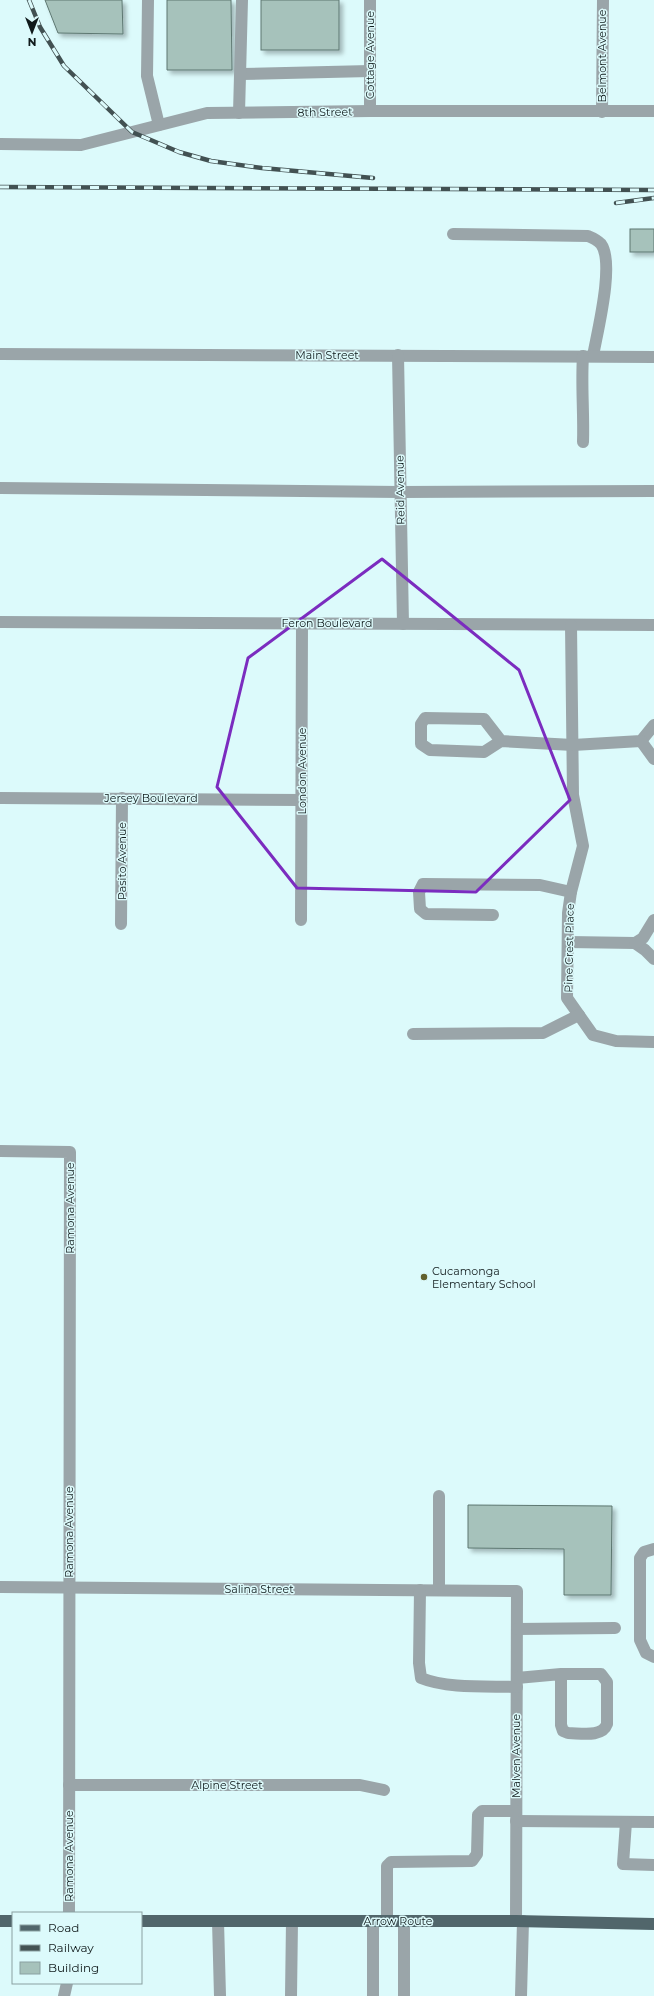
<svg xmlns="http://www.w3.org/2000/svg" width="654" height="1996" font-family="Montserrat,sans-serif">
<defs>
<filter id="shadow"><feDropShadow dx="3.5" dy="3.5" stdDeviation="2" flood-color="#0004"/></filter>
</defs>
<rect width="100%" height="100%" fill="#dcfafb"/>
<g fill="#a6c2bb" stroke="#5d7771" filter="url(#shadow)">
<path d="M45 0H122L123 34 58 33Z"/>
<path d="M167 0H231L232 70H167Z"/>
<rect x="261" y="0" width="78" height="50"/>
<rect x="630" y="229" width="24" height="23"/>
<path d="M468 1505 612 1506 611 1595H564V1549L468 1548Z"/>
</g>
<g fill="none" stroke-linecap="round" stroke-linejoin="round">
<g stroke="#9aa5a9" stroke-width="12">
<path d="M148 0 147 76 159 125"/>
<path d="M241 74 370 71"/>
<path d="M370 111V0"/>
<path d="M602 112 603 0"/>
<path d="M239 113 242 0"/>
<path d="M0 144 81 145 207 113 370 111H654"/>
<path d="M453 234 588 236C593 238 597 240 601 244 615 263 597 333 593 356"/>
<path d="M0 354 654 357"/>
<path d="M398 355 403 624"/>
<path d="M583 356C581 385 584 413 583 442"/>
<path d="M0 488 400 492 654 491"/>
<path d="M0 622 654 625"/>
<path d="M571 625 573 795 583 846 571 892 568 913 567 998 593 1035 616 1041 654 1042"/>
<path d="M501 741 484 719 425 718 421 724V744L430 750 484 752 501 741 573 745 641 741 654 725"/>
<path d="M641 741 654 759"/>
<path d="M0 798 302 800"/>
<path d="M493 915 426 914 420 909 419 892 423 884 540 885 571 892"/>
<path d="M301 920 302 623"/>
<path d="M121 924 122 798"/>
<path d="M568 942 635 943 645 950 654 959"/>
<path d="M635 943 643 938 654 920"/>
<path d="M413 1034 543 1033 579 1015"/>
<path d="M0 1151 70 1152 69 1913"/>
<path d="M654 1549 644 1552 640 1558V1640L646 1653 654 1657"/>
<path d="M0 1587 517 1591 516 1921"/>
<path d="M420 1590 419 1663 421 1678C448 1689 488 1686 517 1687"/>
<path d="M439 1590V1496"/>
<path d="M517 1629 615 1628"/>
<path d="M517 1678 561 1674H601L607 1682V1724C602 1738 580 1733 568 1733L563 1731 561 1725V1674"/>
<path d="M69 1785H360L384 1790"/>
<path d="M516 1821 654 1822"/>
<path d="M626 1822 623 1864 654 1865"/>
<path d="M218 1921 220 1996"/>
<path d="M373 1921V1996"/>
<path d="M387 1921V1866L391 1862 472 1861 477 1854 478 1815 482 1811H516"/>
<path d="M404 1921V1996"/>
<path d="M64 1996 67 1983"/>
<path d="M291 1996 292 1921"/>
<path d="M521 1996 523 1921"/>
</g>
<g stroke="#51666b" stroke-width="12">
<path d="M0 1921H13"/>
<path d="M141 1921H516L654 1924"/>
</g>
<defs>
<g id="rail">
<path d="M29 0 40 27 64 66 132 132 179 152 211 161 262 168 373 178"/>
<path d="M0 187 654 190"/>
<path d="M616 203 654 198"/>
</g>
</defs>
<use href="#rail" stroke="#425152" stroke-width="4.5"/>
<use href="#rail" stroke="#dcfafb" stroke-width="3" stroke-dasharray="9" stroke-linecap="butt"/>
</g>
<path fill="none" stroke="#7b2cbf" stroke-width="3" stroke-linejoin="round" d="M382 559 519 670 570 800 476 892 297 888 217 787 248 658Z"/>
<circle fill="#61602d" stroke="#dcfafb" stroke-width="1.5" cx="424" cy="1277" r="4"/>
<g text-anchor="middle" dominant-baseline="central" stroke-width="3" stroke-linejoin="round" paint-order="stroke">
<g font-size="11" fill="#101a1b" stroke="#dcfafb">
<text transform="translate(370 55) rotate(-90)">Cottage Avenue</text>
<text transform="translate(602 56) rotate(-90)">Belmont Avenue</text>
<text transform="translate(325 112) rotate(-1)">8th Street</text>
<text x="327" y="355">Main Street</text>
<text transform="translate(400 490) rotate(-91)">Reid Avenue</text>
<text x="327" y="623">Feron Boulevard</text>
<text transform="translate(302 771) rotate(-90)">London Avenue</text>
<text x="151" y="798">Jersey Boulevard</text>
<text transform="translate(122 861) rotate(-90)">Pasito Avenue</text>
<text transform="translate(569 948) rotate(-89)">Pine Crest Place</text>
<text transform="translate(70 1208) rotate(-90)">Ramona Avenue</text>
<text transform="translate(69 1532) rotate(-90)">Ramona Avenue</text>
<text x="259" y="1589">Salina Street</text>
<text transform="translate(516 1756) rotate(-90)">Malven Avenue</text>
<text x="227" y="1785">Alpine Street</text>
<text transform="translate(69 1856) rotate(-90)">Ramona Avenue</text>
<text x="398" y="1921">Arrow Route</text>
</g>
<g font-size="11" fill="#101a1b" stroke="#dcfafb" text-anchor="start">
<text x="432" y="1271">Cucamonga<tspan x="432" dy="13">Elementary School</tspan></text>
</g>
</g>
<rect x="12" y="1912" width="130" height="72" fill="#dcfafb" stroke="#8aa0a1"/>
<rect x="20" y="1925" width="20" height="6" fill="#51666b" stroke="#8aa0a1"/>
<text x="48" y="1932" font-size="12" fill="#101a1b">Road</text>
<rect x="20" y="1945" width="20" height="6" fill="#425152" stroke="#8aa0a1"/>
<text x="48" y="1952" font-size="12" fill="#101a1b">Railway</text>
<rect x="20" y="1962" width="20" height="12" fill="#a6c2bb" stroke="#8aa0a1"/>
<text x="48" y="1972" font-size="12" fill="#101a1b">Building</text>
<g transform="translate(32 32) rotate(180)" stroke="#dcfafb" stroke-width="3" paint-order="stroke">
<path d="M0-3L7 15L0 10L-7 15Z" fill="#101a1b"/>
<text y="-6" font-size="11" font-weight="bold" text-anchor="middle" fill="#101a1b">N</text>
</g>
</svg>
